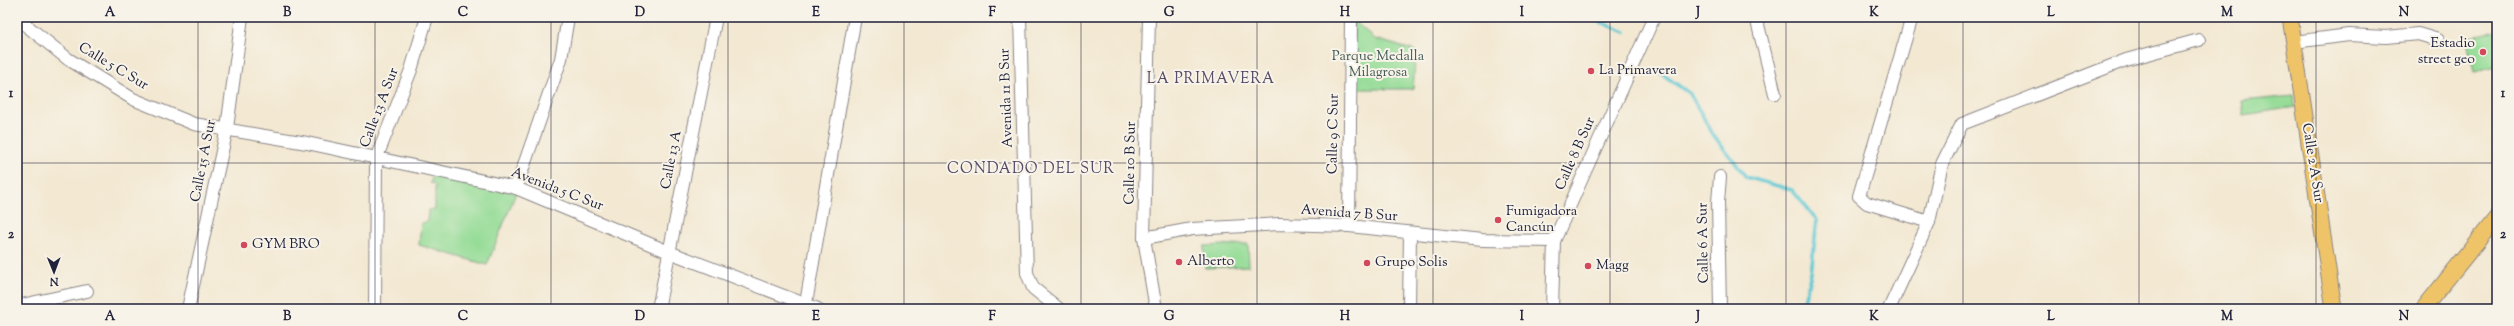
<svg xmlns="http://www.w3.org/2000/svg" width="2514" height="326" font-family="'Sorts Mill Goudy',serif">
<rect width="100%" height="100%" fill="#f7f3e8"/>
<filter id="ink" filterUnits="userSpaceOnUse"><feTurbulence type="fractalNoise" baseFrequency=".025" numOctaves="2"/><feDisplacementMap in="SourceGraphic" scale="8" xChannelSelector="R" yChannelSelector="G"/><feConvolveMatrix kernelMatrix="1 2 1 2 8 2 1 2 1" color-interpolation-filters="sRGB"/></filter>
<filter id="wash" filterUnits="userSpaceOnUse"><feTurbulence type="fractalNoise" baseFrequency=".012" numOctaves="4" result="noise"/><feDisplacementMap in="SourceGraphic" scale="16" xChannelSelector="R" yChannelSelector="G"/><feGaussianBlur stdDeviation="0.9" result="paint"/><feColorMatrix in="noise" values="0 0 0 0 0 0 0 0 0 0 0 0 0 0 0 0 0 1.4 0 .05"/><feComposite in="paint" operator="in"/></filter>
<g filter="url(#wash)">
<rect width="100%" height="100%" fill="#f3e8d2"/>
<g fill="#94dc96" stroke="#5b7f68">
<path d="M1353 20 1375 39 1416 51 1413 89H1355Z"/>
<path d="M2497 31V67L2474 72 2466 37Z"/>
<path d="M2294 96 2295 107 2244 115 2242 101Z"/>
<path d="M434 173 516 193 487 265 419 245 421 223 427 222 428 210 435 209V185L430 183Z"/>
<path d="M1248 244 1249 266 1205 268 1204 246Z"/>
</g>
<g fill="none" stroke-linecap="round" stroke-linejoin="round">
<g stroke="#5cc8d5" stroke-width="3.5">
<path d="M1588 17 1625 32"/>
<path d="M1661 73 1690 94 1714 136 1746 177 1792 190 1817 220 1811 273 1802 309"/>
</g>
</g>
</g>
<g filter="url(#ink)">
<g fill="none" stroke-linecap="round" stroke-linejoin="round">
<defs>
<g id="minor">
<path d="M1020 17 1027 273 1033 288 1059 309"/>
<path d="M1149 17 1144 238 1156 309"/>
<path d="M1756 17 1775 94"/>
<path d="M1912 17 1859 196 1867 203 1929 222"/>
<path d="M17 18 68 59 133 99 194 124 307 143 516 188 669 252 818 309"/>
<path d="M2294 42 2349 35 2386 37 2418 34 2438 40"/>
<path d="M516 188 561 59 568 17"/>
<path d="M1349 226 1351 17"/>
<path d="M1144 238 1192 229 1280 224 1349 226 1482 240 1554 241"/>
<path d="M17 306 87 291"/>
<path d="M188 309 227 128 242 17"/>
<path d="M375 309 376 159 411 70 427 17"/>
<path d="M658 309 716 17"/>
<path d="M805 309 855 17"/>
<path d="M1409 309 1410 234"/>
<path d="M1552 309 1554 241 1654 17"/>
<path d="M1720 309 1718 202 1720 177"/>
<path d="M1889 309 1929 222 1942 164 1962 124 2126 60 2199 40"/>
</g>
<g id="major">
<path d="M2290 17 2334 309"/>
<path d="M2423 309 2497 217"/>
</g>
</defs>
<use href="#minor" stroke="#8a8586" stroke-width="14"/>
<use href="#major" stroke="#8a8586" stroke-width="17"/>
<use href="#minor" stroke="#fff" stroke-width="12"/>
<use href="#major" stroke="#efc469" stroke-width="15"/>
</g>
</g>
<path fill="none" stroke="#22223b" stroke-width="1" stroke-opacity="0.55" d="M198 17V309M375 17V309M551 17V309M728 17V309M904 17V309M1081 17V309M1257 17V309M1433 17V309M1610 17V309M1786 17V309M1963 17V309M2139 17V309M2316 17V309M17 163H2497"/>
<g fill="#d1495b" stroke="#f7f3e8" stroke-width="1.5">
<circle cx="2483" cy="52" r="4"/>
<circle cx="1591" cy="71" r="4"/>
<circle cx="1498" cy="220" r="4"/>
<circle cx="244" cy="245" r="4"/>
<circle cx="1179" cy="262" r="4"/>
<circle cx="1367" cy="263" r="4"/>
<circle cx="1588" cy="266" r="4"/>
</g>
<g text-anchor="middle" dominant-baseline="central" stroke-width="4" stroke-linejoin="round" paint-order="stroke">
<g font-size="14" fill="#22223b" stroke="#f7f3e8" text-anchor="start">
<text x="2475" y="44" text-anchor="end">Estadio<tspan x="2475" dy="16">street geo</tspan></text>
<text x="1599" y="71">La Primavera</text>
<text x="1506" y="212">Fumigadora<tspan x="1506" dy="16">Cancún</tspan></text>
<text x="252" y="245">GYM BRO</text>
<text x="1187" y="262">Alberto</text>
<text x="1375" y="263">Grupo Solis</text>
<text x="1596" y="266">Magg</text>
</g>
<g font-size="14" fill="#445a56" stroke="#f7f3e8">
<text x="1378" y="57">Parque Medalla<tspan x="1378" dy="16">Milagrosa</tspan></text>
</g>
<g font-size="14" fill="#22223b" stroke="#f7f3e8">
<text transform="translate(113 67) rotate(31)">Calle 5 C Sur</text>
<text transform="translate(1007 98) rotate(-92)">Avenida 11 B Sur</text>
<text transform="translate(380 108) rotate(-69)">Calle 13 A Sur</text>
<text transform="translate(1334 134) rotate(-89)">Calle 9 C Sur</text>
<text transform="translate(1576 154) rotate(-66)">Calle 8 B Sur</text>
<text transform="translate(672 160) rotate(-79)">Calle 13 A</text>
<text transform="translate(204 161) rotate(-79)">Calle 15 A Sur</text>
<text transform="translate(1131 163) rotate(-89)">Calle 10 B Sur</text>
<text transform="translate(2312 163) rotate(81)">Calle 2 A Sur</text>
<text transform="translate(557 190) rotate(21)">Avenida 5 C Sur</text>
<text transform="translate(1349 214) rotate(4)">Avenida 7 B Sur</text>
<text transform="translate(1704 243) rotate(-91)">Calle 6 A Sur</text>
</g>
<g font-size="15" letter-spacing="1" fill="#584c69" stroke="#f7f3e8">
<text x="1211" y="79">LA PRIMAVERA</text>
<text x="1031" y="169">CONDADO DEL SUR</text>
</g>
</g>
<rect width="2514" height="326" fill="none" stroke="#f7f3e8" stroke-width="44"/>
<g transform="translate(54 272) rotate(179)" stroke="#f7f3e8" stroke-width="3" paint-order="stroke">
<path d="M0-3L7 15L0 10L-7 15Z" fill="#22223b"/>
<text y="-6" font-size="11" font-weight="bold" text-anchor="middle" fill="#22223b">N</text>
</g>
<rect x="22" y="22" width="2470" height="282" fill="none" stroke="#22223b" stroke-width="1.5"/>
<g font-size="13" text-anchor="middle" font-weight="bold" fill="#22223b">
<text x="110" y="16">A</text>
<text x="287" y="16">B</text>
<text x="463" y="16">C</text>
<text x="640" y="16">D</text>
<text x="816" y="16">E</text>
<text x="992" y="16">F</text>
<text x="1169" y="16">G</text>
<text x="1345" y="16">H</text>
<text x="1522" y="16">I</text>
<text x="1698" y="16">J</text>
<text x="1874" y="16">K</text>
<text x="2051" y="16">L</text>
<text x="2227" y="16">M</text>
<text x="2404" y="16">N</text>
<text x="11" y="97">1</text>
<text x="2503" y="97">1</text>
<text x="11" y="238">2</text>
<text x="2503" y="238">2</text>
<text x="110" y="320">A</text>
<text x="287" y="320">B</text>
<text x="463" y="320">C</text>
<text x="640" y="320">D</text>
<text x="816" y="320">E</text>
<text x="992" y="320">F</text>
<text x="1169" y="320">G</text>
<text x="1345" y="320">H</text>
<text x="1522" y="320">I</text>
<text x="1698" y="320">J</text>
<text x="1874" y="320">K</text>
<text x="2051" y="320">L</text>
<text x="2227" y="320">M</text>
<text x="2404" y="320">N</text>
</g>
</svg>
